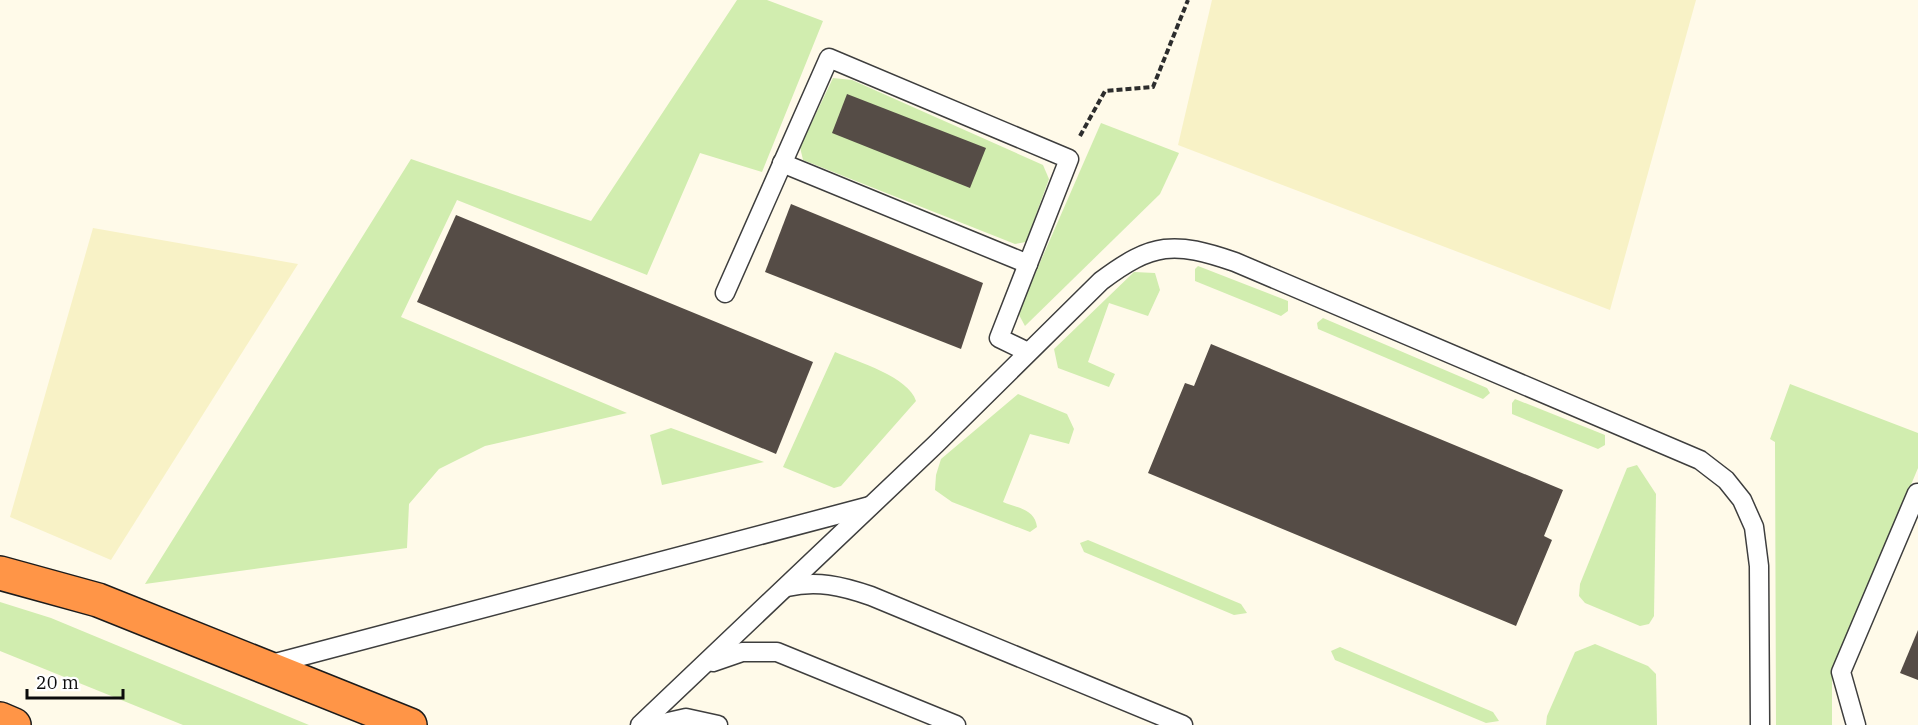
<svg xmlns="http://www.w3.org/2000/svg" width="1918" height="725" font-family="'IBM Plex Serif',serif">
<rect width="100%" height="100%" fill="#fffae9"/>
<g fill="#f8f2c6">
<path d="M1212 0H1696L1610 310 1178 145Z"/>
<path d="M93 228 298 264 111 560 10 517Z"/>
</g>
<g fill="#d1edaf">
<path d="M737 0H767L823 21 762 172 700 153 647 275 457 200 401 317 627 413 485 446 439 469 409 504 407 548 145 584 411 159 591 221Z"/>
<path d="M833 78 852 80 1043 165 1049 179 1026 242 1015 244 803 160 800 147Z"/>
<path d="M1101 123 1179 153 1160 194 1025 326 1018 313Z"/>
<path d="M1198 266 1288 301V311L1281 316 1195 281V269Z"/>
<path d="M1134 272 1155 273 1160 290 1148 316 1109 303 1088 362 1115 374 1109 387 1058 368 1054 349Z"/>
<path d="M1323 318 1487 388 1490 393 1483 399 1318 329 1317 323Z"/>
<path d="M835 352C858 362 909 377 916 401L841 486 834 488 783 467Z"/>
<path d="M1790 384 1918 433V468L1832 674V725H1776L1775 442 1770 439Z"/>
<path d="M1018 394 1067 414 1074 429 1069 444 1030 434 1003 502C1017 508 1035 509 1037 527L1030 532 952 502 935 490 936 475 941 459Z"/>
<path d="M1515 399 1605 435V445L1598 449 1512 414V403Z"/>
<path d="M671 428 764 462 662 485 650 435Z"/>
<path d="M1637 465 1656 494 1654 616 1649 624 1640 626 1585 603 1579 596 1580 584 1627 468Z"/>
<path d="M1088 540 1241 604 1247 613 1234 615 1084 552 1080 543Z"/>
<path d="M0 602 51 618 309 725H183L0 651Z"/>
<path d="M1595 644 1648 666 1656 674 1657 725H1546L1547 716 1575 652Z"/>
<path d="M1340 647 1493 712 1499 721 1486 723 1335 660 1331 651Z"/>
</g>
<g fill="#554c46">
<path d="M847 94 986 148 970 188 832 133Z"/>
<path d="M791 204 983 283 961 349 765 272Z"/>
<path d="M456 215 813 362 776 454 417 302Z"/>
<path d="M1211 344 1563 490 1544 536 1552 540 1516 626 1148 473 1185 383 1194 386Z"/>
<path d="M1918 630V680L1900 673Z"/>
</g>
<g fill="none" stroke-linecap="round" stroke-linejoin="round">
<defs>
<g id="lane">
<path d="M782 163 1028 264"/>
<path d="M725 293 829 58 1069 159 999 338 1028 352"/>
<path d="M787 587C817 580 842 586 871 596L1183 725"/>
<path d="M713 662 742 652H777L956 725"/>
<path d="M268 665 870 506"/>
<path d="M640 725 936 444 1101 281C1153 242 1174 241 1235 262L1700 460 1726 480 1742 500 1754 527 1759 566 1760 725"/>
<path d="M655 725 686 718 718 725"/>
<path d="M1856 725 1841 672 1917 493"/>
</g>
<g id="highway">
<path d="M0 573 98 600 410 725"/>
<path d="M0 719 14 725"/>
</g>
</defs>
<use href="#lane" stroke="#3e3e3e" stroke-width="21"/>
<use href="#highway" stroke="#1c1c1c" stroke-width="36"/>
<path stroke="#2d2d2d" stroke-width="4" stroke-dasharray="6 3" stroke-linecap="butt" d="M1080 136 1105 91 1153 87 1188 0"/>
<use href="#lane" stroke="#fff" stroke-width="18"/>
<use href="#highway" stroke="#ff9547" stroke-width="33"/>
</g>
<path d="M27 689v9h96v-9" fill="none" stroke="#0b0b0b" stroke-width="3"/>
<text x="36" y="689" font-size="18" fill="#0b0b0b" stroke="#ffffff" stroke-width="4.5" paint-order="stroke">20 m</text>
</svg>
